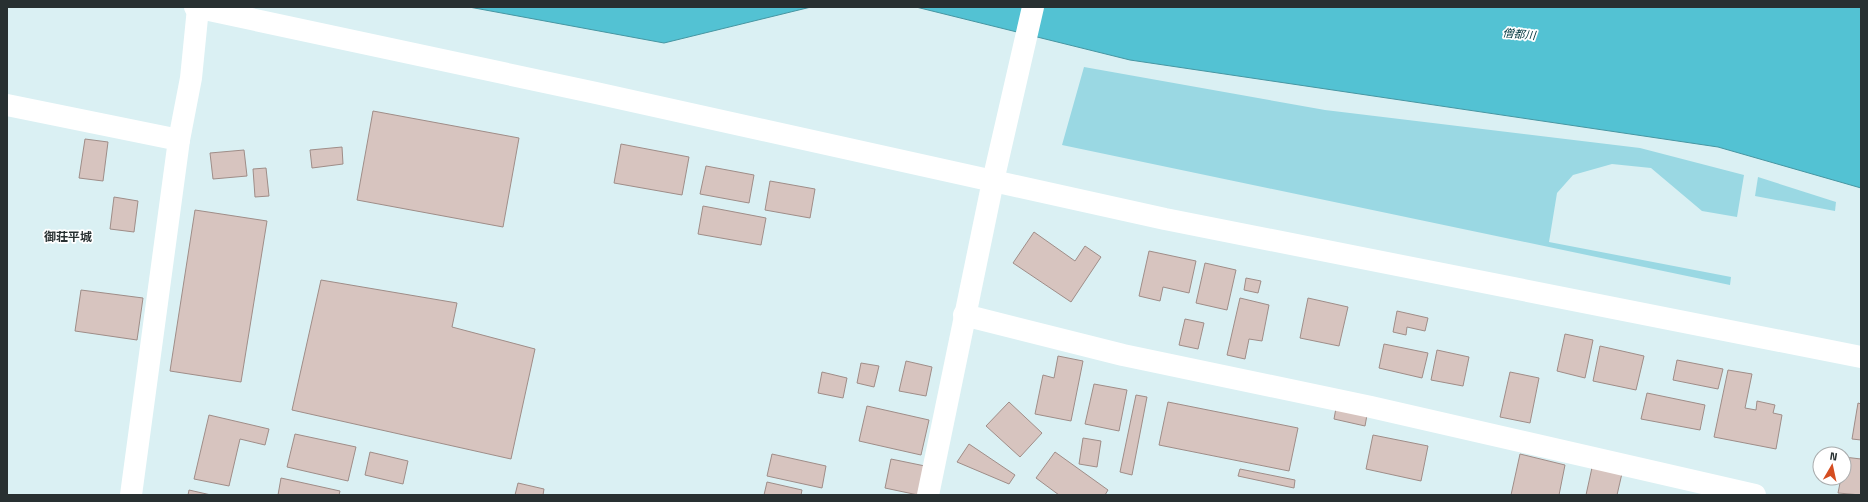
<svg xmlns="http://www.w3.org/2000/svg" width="1868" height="502" font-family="'Titillium Web','Noto Sans JP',sans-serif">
<rect width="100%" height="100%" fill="#daf0f3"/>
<g fill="#9ad8e3">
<path d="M1084 67 1325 110 1640 148 1744 175 1737 217 1702 211 1651 168 1612 164 1573 175 1557 193 1549 242 1731 277 1730 285 1062 145Z"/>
<path d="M1758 177 1836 202 1835 211 1755 196Z"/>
</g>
<g fill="#53c2d3" stroke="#4696a2">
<path d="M469 7H811L664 43Z"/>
<path d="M916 7H1861V188L1718 147 1130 60Z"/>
</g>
<g fill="#d7c4bf" stroke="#9f8d88">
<path d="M373 111 519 138 503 227 357 200Z"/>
<path d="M85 139 108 142 103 181 79 178Z"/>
<path d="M621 144 689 157 682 195 614 183Z"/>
<path d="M342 147 343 164 312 168 310 150Z"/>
<path d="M244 150 247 176 213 179 210 153Z"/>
<path d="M706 166 754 175 749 203 700 194Z"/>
<path d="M266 168 269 196 255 197 253 169Z"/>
<path d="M770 181 815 189 810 218 765 210Z"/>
<path d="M114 197 138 201 134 232 110 229Z"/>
<path d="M703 206 766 218 761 245 698 234Z"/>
<path d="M195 210 267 221 241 382 170 371Z"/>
<path d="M1034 232 1075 261 1085 246 1101 257 1071 302 1013 263Z"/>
<path d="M1149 251 1196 261 1189 293 1163 287 1160 301 1139 296Z"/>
<path d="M1205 263 1236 270 1227 310 1196 303Z"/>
<path d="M1246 278 1261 281 1258 293 1244 290Z"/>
<path d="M321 280 457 303 452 327 535 349 511 459 292 410Z"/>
<path d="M81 290 143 298 137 340 75 331Z"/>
<path d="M1240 298 1269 305 1262 341 1249 339 1245 359 1227 355Z"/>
<path d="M1308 298 1348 307 1339 346 1300 338Z"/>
<path d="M1397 311 1428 318 1425 331 1407 327 1406 335 1393 332Z"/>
<path d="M1185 319 1204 323 1198 349 1179 345Z"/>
<path d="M1565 334 1593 340 1585 378 1557 371Z"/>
<path d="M1384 344 1428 353 1422 378 1379 368Z"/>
<path d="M1600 346 1644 356 1636 390 1593 381Z"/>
<path d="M1437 350 1469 357 1463 386 1431 380Z"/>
<path d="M1058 356 1083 361 1071 421 1035 414 1043 375 1054 378Z"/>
<path d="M1677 360 1723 369 1718 389 1673 380Z"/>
<path d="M906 361 932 367 926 396 899 391Z"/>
<path d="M861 363 879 366 874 387 857 383Z"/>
<path d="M1728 370 1752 374 1745 408 1756 410 1757 401 1775 405 1773 413 1782 415 1776 449 1714 437Z"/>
<path d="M822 372 847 378 843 398 818 393Z"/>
<path d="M1510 372 1539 378 1530 423 1500 417Z"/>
<path d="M1094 384 1127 390 1119 431 1085 424Z"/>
<path d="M1647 393 1705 405 1700 430 1641 419Z"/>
<path d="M1136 395 1147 397 1132 475 1120 472Z"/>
<path d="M1009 402 1042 433 1020 457 986 426Z"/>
<path d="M1168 402 1298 428 1289 471 1159 445Z"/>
<path d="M1858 403 1861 404V440L1852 439Z"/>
<path d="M867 406 929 420 921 455 859 441Z"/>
<path d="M1336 408 1367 415 1365 426 1334 419Z"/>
<path d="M209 415 269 429 265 445 240 439 229 486 194 479Z"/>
<path d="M295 434 356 447 348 481 287 467Z"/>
<path d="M1373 435 1428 446 1421 481 1366 469Z"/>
<path d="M1083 438 1101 441 1097 467 1079 464Z"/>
<path d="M969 444 1015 475 1009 484 957 462Z"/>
<path d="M370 452 408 461 403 484 365 475Z"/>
<path d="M1055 452 1108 490 1105 495H1059L1036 478Z"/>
<path d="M772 454 826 466 822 488 767 476Z"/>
<path d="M1520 454 1565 465 1559 495H1511Z"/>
<path d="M1844 457 1861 459V495L1838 493 1841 478H1844Z"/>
<path d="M891 459 925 466 918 495 885 488Z"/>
<path d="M1593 463 1623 469 1617 495H1586Z"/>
<path d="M1240 469 1295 480 1294 488 1238 476Z"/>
<path d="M281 478 340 491 339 495H278Z"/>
<path d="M767 482 802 490 801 495H764Z"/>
<path d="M518 483 544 489 543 495H515Z"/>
<path d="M189 490 211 495H188Z"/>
</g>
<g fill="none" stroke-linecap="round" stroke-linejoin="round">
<g stroke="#fff" stroke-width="22">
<path d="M195 7 596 93 1165 219 1861 357"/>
<path d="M7 105 179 140"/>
<path d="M964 315 1123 355 1371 407 1755 495"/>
<path d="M131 495 179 140 191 78 198 8"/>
<path d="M928 495 993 181"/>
</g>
<path stroke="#fff" stroke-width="22" d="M993 181 1033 7"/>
</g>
<g text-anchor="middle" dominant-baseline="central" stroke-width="3.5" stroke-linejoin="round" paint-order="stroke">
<g font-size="11" font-style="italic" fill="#01373f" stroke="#fff">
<text transform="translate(1519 34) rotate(5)">僧都川</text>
</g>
<g font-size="12" font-weight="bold" fill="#283031" stroke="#fff">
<text x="68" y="236">御荘平城</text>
</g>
</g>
<rect width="1868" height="502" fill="none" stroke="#283031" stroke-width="16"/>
<g transform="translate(1832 466) rotate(9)"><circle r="19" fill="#ffffff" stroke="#a9acad"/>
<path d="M0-3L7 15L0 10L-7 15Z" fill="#d54d21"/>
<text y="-6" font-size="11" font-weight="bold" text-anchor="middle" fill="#283031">N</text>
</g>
</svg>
